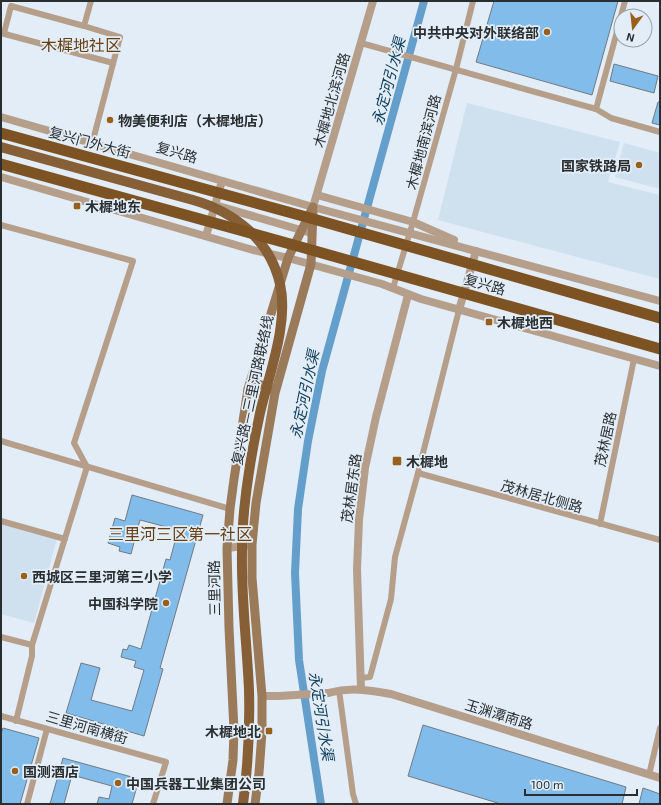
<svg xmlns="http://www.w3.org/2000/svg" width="661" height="805" font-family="'Exo 2','Noto Sans SC',sans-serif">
<rect width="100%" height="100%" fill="#e2edf7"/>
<g fill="#cfe0ef">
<path d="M467 103 620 142 608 182 660 195V279L438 220Z"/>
<path d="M624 143 660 153V189L615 177Z"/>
<path d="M1 522 57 538 34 623 1 614Z"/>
</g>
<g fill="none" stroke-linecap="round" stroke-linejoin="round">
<path stroke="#649eca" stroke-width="8" d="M321 804 299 660 295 573 298 509 308 441 322 371 424 1"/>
</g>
<g fill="#81bcea" stroke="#707a83">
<path d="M494 1H618L592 95 476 62Z"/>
<path d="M614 64 658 76 654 93 610 81Z"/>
<path d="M658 102H660V125L652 123Z"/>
<path d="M132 495 203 515 160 668 163 669 144 736 66 713 81 663 100 668 91 700 132 711 144 670 134 667 136 661 121 657 123 649 127 650 129 645 141 649 166 559 170 560 178 530 140 520 131 554 119 551 120 547 108 543 115 518 125 521Z"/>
<path d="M423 725 626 787 622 804H501L408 776Z"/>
<path d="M3 728 39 738 20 804H1V734Z"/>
<path d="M63 758 139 779 132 804H97L99 797 109 799 112 786 72 775 64 804H50Z"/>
<path d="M643 788 660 794V804H639Z"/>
</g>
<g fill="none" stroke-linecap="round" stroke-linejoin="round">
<g stroke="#b69f8a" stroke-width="6">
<path d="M91 1 84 26 120 37 92 144"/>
<path d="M621 16 625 1"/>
<path d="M1 33 113 63"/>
<path d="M4 33 11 6 84 26"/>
<path d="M361 43 596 109 611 118 660 132"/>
<path d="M596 109 621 17"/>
<path d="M1 225 133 261 74 443 87 467 32 645V656L16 721"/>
<path d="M393 288 413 222 456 69 473 1"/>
<path d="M1 441 230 509"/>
<path d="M418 473 660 540"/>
<path d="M1 521 65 539"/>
<path d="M600 524 634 359"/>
<path d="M1 637 32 645"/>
<path d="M360 678 370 677 391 599 395 557 418 473 459 310"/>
<path d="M339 690 353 794 356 804"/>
<path d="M1 716 166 762 153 804"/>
<path d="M649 775 660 728"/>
<path d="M27 804 47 729"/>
</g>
<g stroke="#b69f8a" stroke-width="8">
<path d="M1 117 313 207 660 301"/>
<path d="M1 177 253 250 288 258 382 284 421 299 660 366"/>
<path d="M317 195 413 222 454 240"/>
<path d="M215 205 311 233"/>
<path d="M313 207 373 1"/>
<path d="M206 236 222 181"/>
<path d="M459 310 476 251"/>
<path d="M227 548 252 545"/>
<path d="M361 689 357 569 359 520 365 468 376 417 408 295"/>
<path d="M328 693C351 687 368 690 391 694L660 778"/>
<path d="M262 696H279"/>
</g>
<g stroke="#9b7a5a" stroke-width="9">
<path d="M248 389 258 384 268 387 273 390"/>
<path d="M227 804 233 760 234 730 229 628 227 548 230 509 234 479 248 389 288 258 313 207"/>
<path d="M255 804 259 773 262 732V696L252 578V545L256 503 275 393 311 264 313 212"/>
</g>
<path stroke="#b69f8a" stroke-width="8" d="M279 696 328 693"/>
<path stroke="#875f37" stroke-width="10" d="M1 147 193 200C235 212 270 240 280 284 289 323 269 374 260 413 250 459 242 505 242 552 241 598 247 644 249 690 250 728 248 766 243 804"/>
<g stroke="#7e5324" stroke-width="11">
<path d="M1 133 310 218 660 318"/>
<path d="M1 164 301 247 660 349"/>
</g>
</g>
<g fill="#995f1d" stroke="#e2edf7" stroke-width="1.5">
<circle cx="547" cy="32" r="4"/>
<circle cx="110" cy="120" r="4"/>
<circle cx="639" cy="165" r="4"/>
<rect x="73" y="202" width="8" height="8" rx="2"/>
<rect x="485" y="318" width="8" height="8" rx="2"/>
<rect x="392" y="456" width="10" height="10" rx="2"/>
<circle cx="24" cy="576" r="4"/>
<circle cx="166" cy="603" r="4"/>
<rect x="265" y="727" width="8" height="8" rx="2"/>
<circle cx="15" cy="771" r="4"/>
<circle cx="118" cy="783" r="4"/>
</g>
<g text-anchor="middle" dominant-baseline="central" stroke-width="3.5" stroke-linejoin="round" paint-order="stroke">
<g font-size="14" font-weight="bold" fill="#292e31" stroke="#e2edf7" text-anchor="start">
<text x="539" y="32" text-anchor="end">中共中央对外联络部</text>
<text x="118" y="120">物美便利店（木樨地店）</text>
<text x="631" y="165" text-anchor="end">国家铁路局</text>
<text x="85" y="206">木樨地东</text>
<text x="497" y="322">木樨地西</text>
<text x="406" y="461">木樨地</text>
<text x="32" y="576">西城区三里河第三小学</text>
<text x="158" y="603" text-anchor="end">中国科学院</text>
<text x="261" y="731" text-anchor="end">木樨地北</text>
<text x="23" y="771">国测酒店</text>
<text x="126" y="783">中国兵器工业集团公司</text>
</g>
<g font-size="14" fill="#292e31" stroke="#e2edf7">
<text transform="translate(331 100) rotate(-74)">木樨地北滨河路</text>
<text transform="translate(90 142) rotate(15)">复兴门外大街</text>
<text transform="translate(423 142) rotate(-75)">木樨地南滨河路</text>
<text transform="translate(177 152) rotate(16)">复兴路</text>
<text transform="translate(485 284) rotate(16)">复兴路</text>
<text transform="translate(252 390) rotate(-78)">复兴路—三里河路联络线</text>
<text transform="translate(605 439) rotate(-78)">茂林居路</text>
<text transform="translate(351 488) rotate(-82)">茂林居东路</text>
<text transform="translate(542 496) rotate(16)">茂林居北侧路</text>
<text transform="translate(214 588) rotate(-91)">三里河路</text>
<text transform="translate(499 714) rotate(17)">玉渊潭南路</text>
<text transform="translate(87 727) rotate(16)">三里河南横街</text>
</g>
<g font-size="15" font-style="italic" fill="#0d3b59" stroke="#e2edf7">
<text transform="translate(388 81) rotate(-75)">永定河引水渠</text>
<text transform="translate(304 394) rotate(-78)">永定河引水渠</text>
<text transform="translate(322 716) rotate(81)">永定河引水渠</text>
</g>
<g font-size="16" fill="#663e11" stroke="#e2edf7">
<text x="81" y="44">木樨地社区</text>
<text x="180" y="533">三里河三区第一社区</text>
</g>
</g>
<rect width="661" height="805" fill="none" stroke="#292e31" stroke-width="4"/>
<g transform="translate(633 28) rotate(195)"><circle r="19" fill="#e2edf7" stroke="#98a1a8"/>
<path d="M0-3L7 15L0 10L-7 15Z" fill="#995f1d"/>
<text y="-6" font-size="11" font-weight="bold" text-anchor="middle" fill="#292e31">N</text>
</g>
<path d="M525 789v6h112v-6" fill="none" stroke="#292e31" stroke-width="2"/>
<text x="531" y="789" font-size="12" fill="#292e31" stroke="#e2edf7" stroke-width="3" paint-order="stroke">100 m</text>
</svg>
